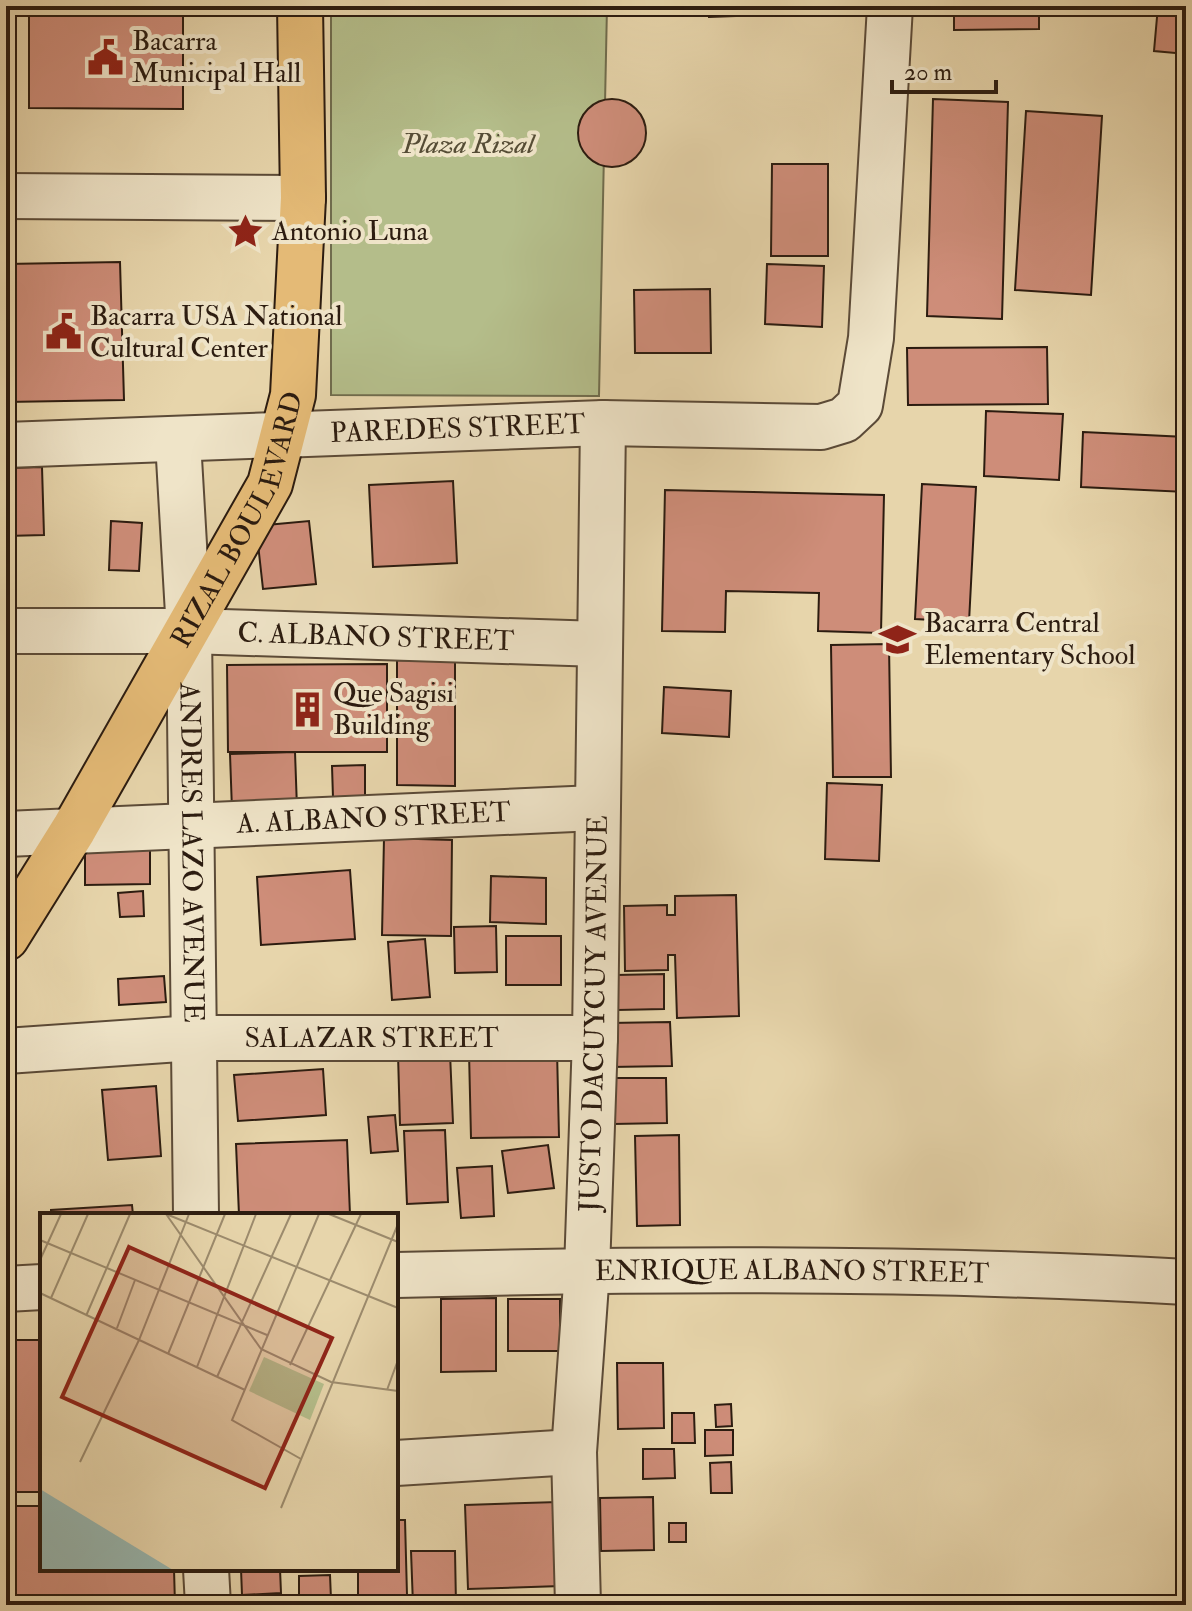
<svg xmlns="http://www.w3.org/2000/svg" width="1192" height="1611" font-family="'IM FELL Double Pica',serif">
<rect width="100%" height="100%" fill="#e7d5ab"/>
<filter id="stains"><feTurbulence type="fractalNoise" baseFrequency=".0025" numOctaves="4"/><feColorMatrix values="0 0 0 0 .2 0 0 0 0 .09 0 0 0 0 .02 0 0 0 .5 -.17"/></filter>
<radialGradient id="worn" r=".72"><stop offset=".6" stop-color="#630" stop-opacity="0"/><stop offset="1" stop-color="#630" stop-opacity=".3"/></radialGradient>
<path fill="#b4bd8a" stroke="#706c4d" stroke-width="2" d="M331 6H607L599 396 331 395Z"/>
<g fill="#ce8d79" stroke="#2c1c10" stroke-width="2">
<path d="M29 6H183V109L29 108Z"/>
<path d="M708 6H765V15L709 17Z"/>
<path d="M954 6H1039V29L954 30Z"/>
<path d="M1158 6H1186V54L1154 51Z"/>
<circle cx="612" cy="133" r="34"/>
<path d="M933 99 1008 102 1002 319 927 316Z"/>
<path d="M1026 111 1102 116 1091 295 1015 290Z"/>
<path d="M772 164H828V256H771Z"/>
<path d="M120 262 124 400 6 402V264Z"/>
<path d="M767 264 824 266 822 327 765 324Z"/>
<path d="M710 289 711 353H635L634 290Z"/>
<path d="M1047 347 1048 404 908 405 907 348Z"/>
<path d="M986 411 1063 414 1059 480 984 476Z"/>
<path d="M1083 432 1186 437V492L1081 487Z"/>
<path d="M42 467 44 535 6 536V468Z"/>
<path d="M453 481 457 563 373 567 369 485Z"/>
<path d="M922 484 976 487 969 622 915 619Z"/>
<path d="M665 490 884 495 881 633 818 631 819 593 726 591 725 632 662 631Z"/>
<path d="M111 521 142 523 139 571 109 570Z"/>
<path d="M309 521 316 584 263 589 256 526Z"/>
<path d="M889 644 891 777H833L831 645Z"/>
<path d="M397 660 455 661V786L397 785Z"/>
<path d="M387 664V752H228L227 665Z"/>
<path d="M664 687 731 691 729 737 662 733Z"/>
<path d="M295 752 297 808 232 810 230 754Z"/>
<path d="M365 765V797L333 798 332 766Z"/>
<path d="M827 783 882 785 879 861 825 859Z"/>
<path d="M85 834H150V884L85 885Z"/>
<path d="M384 838 452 840 451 936 382 935Z"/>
<path d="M350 870 355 939 261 945 257 877Z"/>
<path d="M491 876 546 878V924L490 922Z"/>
<path d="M143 891 144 916 120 917 118 893Z"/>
<path d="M736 895 739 1016 677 1018 675 955H668V970L625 971 624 906 667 905V915H675V896Z"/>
<path d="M496 926 497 972 455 973 454 927Z"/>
<rect x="506" y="936" width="55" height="49"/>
<path d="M425 939 430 997 392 1000 388 942Z"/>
<path d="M664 974V1009L617 1010 616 975Z"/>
<path d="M164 976 166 1002 119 1005 118 979Z"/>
<path d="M670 1022 672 1066 610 1067 609 1023Z"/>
<path d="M557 1050 559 1137 471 1138 469 1052Z"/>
<path d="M450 1053 453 1123 400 1125 398 1054Z"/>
<path d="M323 1069 326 1115 238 1121 234 1075Z"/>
<path d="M612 1078H666L667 1123 613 1124Z"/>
<path d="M156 1086 161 1156 108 1160 102 1090Z"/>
<path d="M395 1115 398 1151 371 1153 368 1117Z"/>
<path d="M445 1130 448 1202 407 1204 404 1131Z"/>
<path d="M679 1135 680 1225 637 1226 635 1136Z"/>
<path d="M347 1140 350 1215H239L236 1144Z"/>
<path d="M548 1145 554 1188 508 1193 502 1151Z"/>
<path d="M492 1166 494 1216 461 1218 457 1168Z"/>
<path d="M132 1205 133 1215H51V1210Z"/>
<path d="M496 1298V1371L441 1372V1299Z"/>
<rect x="508" y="1299" width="52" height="52"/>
<rect x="14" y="1340" width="28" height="152"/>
<path d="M617 1363H663L664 1428 618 1429Z"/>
<path d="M731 1404 732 1426 716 1427 715 1405Z"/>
<path d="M672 1413H694L695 1443H672Z"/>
<path d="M705 1430H733V1455L705 1456Z"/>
<path d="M643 1449H674L675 1478 643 1479Z"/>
<path d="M731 1462 732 1493H711L710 1463Z"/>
<path d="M653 1497 654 1550 601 1551 600 1498Z"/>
<path d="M558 1502 561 1586 468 1589 465 1505Z"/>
<path d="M15 1506H42V1569H174L175 1605H16Z"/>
<path d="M396 1520H405L407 1595 358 1596V1569H396Z"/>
<rect x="669" y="1523" width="17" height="19"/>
<path d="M411 1551H455L456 1605H413Z"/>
<path d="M241 1569H280L281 1593 242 1595Z"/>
<path d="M330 1575 331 1599 299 1600V1576Z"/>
<path d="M292 1598V1605H236L235 1599Z"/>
</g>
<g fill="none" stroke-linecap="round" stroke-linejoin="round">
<defs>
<g id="minor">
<path d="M6 196 303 198"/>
<path id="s1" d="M178 441 189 631 196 1215"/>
<path id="s2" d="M6 445 603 423 821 427 844 420 860 405 871 338 890 6"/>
<path id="s3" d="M6 631H189L600 644"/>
<path id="s4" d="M6 834 596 808"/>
<path id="s5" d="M6 1051 194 1038H595"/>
<path id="s6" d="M396 1275C659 1268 923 1267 1186 1282"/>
<path d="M6 1289 42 1287"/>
<path d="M396 1463 574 1452"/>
<path d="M206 1569 208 1605"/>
<path id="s7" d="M578 1605 574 1452 587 1270 595 1038 603 423"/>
</g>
<g id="major">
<path id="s8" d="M6 938 74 829 270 484 293 395 303 198 300 6"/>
</g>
</defs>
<use href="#minor" stroke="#5b4a37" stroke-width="48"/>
<use href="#major" stroke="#2c1c10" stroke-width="48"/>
<use href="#minor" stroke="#efe4c8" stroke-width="44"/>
<use href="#major" stroke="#e4ba76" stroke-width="44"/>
</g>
<defs>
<symbol id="civic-bare" viewBox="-9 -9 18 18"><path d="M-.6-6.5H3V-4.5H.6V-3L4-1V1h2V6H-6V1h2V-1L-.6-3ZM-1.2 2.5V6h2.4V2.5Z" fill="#8f2418" stroke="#efe4c8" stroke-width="2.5" paint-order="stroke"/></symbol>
<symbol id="sight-bare" viewBox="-9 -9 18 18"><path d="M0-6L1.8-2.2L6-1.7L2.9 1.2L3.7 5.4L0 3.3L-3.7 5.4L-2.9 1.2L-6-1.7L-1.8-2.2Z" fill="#8f2418" stroke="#efe4c8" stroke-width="2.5" paint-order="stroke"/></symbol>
<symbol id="school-bare" viewBox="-9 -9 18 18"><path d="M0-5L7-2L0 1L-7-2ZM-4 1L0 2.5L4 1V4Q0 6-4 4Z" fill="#8f2418" stroke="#efe4c8" stroke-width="2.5" paint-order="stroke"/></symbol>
<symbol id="building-bare" viewBox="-9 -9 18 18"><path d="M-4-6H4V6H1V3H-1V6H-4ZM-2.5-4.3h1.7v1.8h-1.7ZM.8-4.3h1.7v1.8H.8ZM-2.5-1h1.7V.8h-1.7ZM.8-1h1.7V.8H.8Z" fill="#8f2418" stroke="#efe4c8" stroke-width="2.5" paint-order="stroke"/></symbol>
</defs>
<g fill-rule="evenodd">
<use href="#civic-bare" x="80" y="32" width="51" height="51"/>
<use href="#sight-bare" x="220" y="206" width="51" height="51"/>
<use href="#civic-bare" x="38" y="306" width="51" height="51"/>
<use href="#school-bare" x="872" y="614" width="51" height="51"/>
<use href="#building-bare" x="282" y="684" width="51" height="51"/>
</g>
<g text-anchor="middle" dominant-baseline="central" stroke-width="8" stroke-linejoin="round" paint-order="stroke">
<g font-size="28" fill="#2c1c10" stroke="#efe4c8" text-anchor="start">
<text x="132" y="41">Bacarra<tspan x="132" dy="32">Municipal Hall</tspan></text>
<text x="272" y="231">Antonio Luna</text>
<text x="90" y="316">Bacarra USA National<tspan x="90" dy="32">Cultural Center</tspan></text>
<text x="924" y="623">Bacarra Central<tspan x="924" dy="32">Elementary School</tspan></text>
<text x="333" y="693">Que Sagisi<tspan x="333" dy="32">Building</tspan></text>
</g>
<g font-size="28" font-style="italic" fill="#554c35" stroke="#efe4c8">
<text x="468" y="144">Plaza Rizal</text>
</g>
<g font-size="28" fill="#2c1c10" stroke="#efe4c8">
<text stroke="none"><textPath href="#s2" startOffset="452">PAREDES STREET</textPath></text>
<text stroke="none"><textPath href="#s8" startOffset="480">RIZAL BOULEVARD</textPath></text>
<text stroke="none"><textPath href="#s3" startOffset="370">C. ALBANO STREET</textPath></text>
<text stroke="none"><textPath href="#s4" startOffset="368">A. ALBANO STREET</textPath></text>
<text stroke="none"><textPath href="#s1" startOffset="412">ANDRES LAZO AVENUE</textPath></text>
<text stroke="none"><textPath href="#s7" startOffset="592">JUSTO DACUYCUY AVENUE</textPath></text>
<text stroke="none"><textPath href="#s5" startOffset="366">SALAZAR STREET</textPath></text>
<text stroke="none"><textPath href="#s6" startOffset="396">ENRIQUE ALBANO STREET</textPath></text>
</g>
</g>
<g transform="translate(40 1213)">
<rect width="358" height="358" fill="#e7d5ab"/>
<path d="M224 144 284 171 270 207 209 178Z" fill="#b4bd8a"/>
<path d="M0 276 133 357H0Z" fill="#98b7b0"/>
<path fill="none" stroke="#9c8b6d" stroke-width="2" d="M126 1 358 95M126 1 221 136 291 169 358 178M289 1 358 29M0 27 227 122M0 47 21 1M0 80 205 177M11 85 48 1M46 103 90 1M77 115 95 67M128 141 185 1M250 152 321 1M157 154 216 1M177 164 251 1M347 177 358 147M261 246 192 207 279 1M40 249 99 127 149 1M241 295 358 11"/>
<path fill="#8f2418" fill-opacity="0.15" stroke="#8f2418" stroke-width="4" d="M89 34 292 125 225 275 22 184Z"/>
<rect width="358" height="358" fill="none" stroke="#2c1c10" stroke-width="4"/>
</g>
<rect width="1192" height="1611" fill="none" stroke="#e7d5ab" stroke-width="32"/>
<rect x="8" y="8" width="1176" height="1595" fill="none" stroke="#2c1c10" stroke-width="4"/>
<rect x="16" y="16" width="1160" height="1579" fill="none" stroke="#2c1c10" stroke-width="2"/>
<path d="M892 80v12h104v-12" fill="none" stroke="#2c1c10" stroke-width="4"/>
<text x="904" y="80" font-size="24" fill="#2c1c10" stroke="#efe4c8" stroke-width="6" paint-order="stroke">20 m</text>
<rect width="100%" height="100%" filter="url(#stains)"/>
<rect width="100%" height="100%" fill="url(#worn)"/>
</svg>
